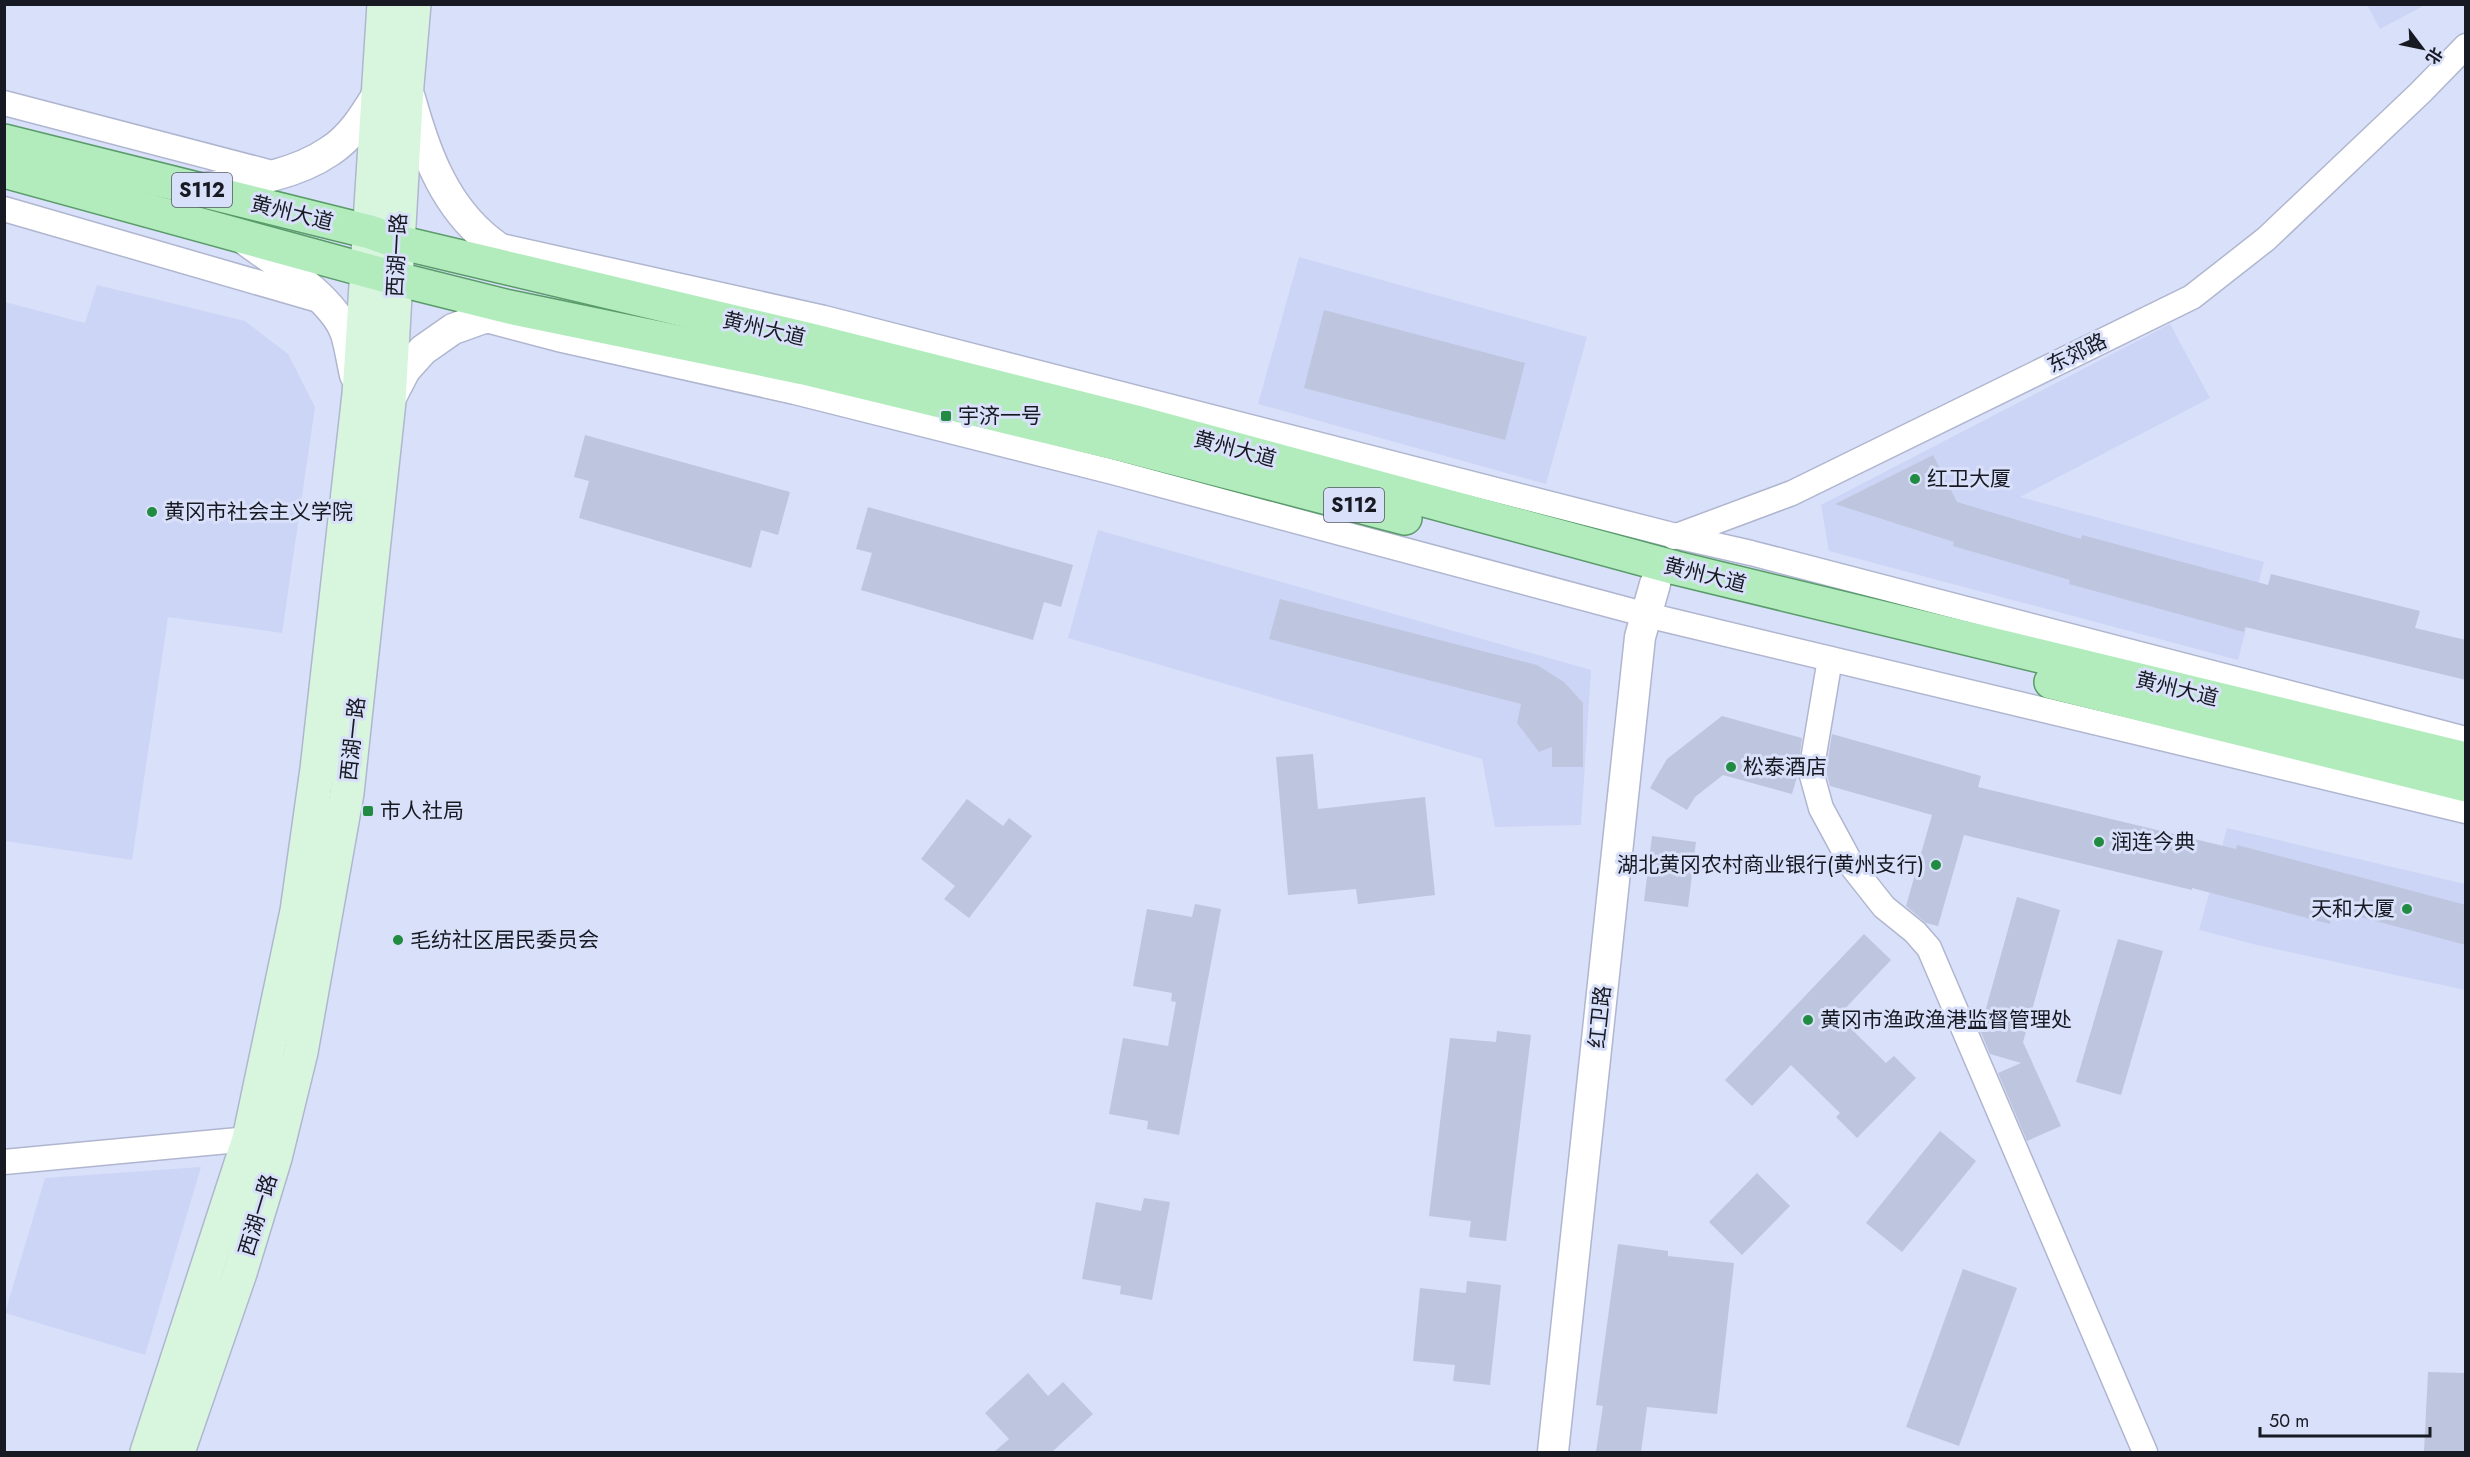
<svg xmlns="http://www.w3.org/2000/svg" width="2470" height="1457" font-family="Jost,'Noto Sans SC',sans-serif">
<rect width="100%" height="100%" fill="#d9e0f9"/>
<g fill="#cdd5f6">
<path d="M2367 5H2425L2380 29Z"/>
<path d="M1299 257 1587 337 1546 484 1258 404Z"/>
<path d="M97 285 245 321 288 354 315 407 282 633 168 617 132 860 5 841V302L85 323Z"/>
<path d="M2170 324 2210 398 2020 497 2264 562 2238 660 1829 551 1821 505Z"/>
<path d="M1098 530 1591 670 1581 825 1495 827 1482 759 1068 638Z"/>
<path d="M2227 828 2465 884V990L2257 945 2199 930Z"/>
<path d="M201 1167 145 1355 5 1313 45 1178Z"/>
</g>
<g fill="#bec5de">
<path d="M1324 310 1525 363 1505 440 1304 388Z"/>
<path d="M585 435 790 492 778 535 761 530 751 568 579 518 589 481 574 477Z"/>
<path d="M1933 455 1957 502 2081 539 2082 535 2268 585 2271 574 2420 611 2415 628 2466 640V680L2245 627 2244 632 2069 584 2070 580 1953 546 1954 542 1835 504Z"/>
<path d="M868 507 1073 565 1061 607 1044 602 1033 640 861 590 872 553 856 549Z"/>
<path d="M1280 599 1537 665 1564 682 1583 703V767H1552V747L1539 752 1517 723 1521 704 1269 639Z"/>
<path d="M1722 716 1802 738 1797 777 1792 794 1723 775 1695 797 1687 810 1650 788 1667 759Z"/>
<path d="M1832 734 1981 776 1978 787 2236 849 2237 845 2466 905V945L2334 910 2330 924 2192 888V890L1964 835 1938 926 1926 923 1906 906 1932 815 1830 786 1826 771Z"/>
<path d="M1313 754 1318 809 1425 797 1435 895 1358 904 1356 889 1288 895 1276 757Z"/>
<path d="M967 799 1003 826 1009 818 1032 836 969 918 944 899 955 886 921 859Z"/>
<path d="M1652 836 1696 842 1688 907 1644 901Z"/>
<path d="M2017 897 2060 910 2023 1042 2061 1126 2027 1141 1998 1073 2021 1063 1990 1054 1980 1030Z"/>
<path d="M1195 904 1221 909 1179 1135 1147 1129 1148 1121 1109 1114 1123 1038 1168 1046 1176 1002 1171 1001 1172 993 1133 986 1147 909 1192 917Z"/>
<path d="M1864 934 1891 960 1838 1016 1886 1063 1894 1056 1916 1078 1857 1138 1836 1117 1840 1113 1791 1065 1752 1106 1725 1080Z"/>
<path d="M2118 939 2163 951 2121 1095 2076 1082Z"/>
<path d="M1497 1031 1531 1035 1506 1241 1469 1237 1471 1221 1429 1216 1450 1038 1496 1042Z"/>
<path d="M1940 1131 1976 1161 1902 1252 1866 1223Z"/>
<path d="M1757 1173 1790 1206 1742 1255 1709 1222Z"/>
<path d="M1144 1198 1170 1202 1152 1300 1120 1294 1121 1286 1082 1279 1096 1202 1141 1211Z"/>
<path d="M1618 1244 1668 1251V1256L1734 1263 1717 1414 1647 1407 1641 1452H1596L1603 1406 1596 1405Z"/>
<path d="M1963 1269 2017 1288 1959 1446 1906 1427Z"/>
<path d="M1467 1281 1501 1285 1490 1385 1453 1381 1455 1365 1413 1361 1420 1288 1466 1293Z"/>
<path d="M2428 1372 2466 1373V1452H2424Z"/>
<path d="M1028 1373 1048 1396 1063 1382 1093 1414 1052 1452H994L1009 1439 985 1413Z"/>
</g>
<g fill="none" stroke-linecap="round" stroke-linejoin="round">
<defs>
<g id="minor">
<path d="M4 103 276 174"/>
<path d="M4 209 322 301"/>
<path d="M501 246 824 318 1676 536 1751 553 2466 739"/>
<path d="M486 320 558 339 795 392 1113 472 1647 615 2466 811"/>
<path d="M1674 537 1792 493 2192 297 2266 239 2420 93 2466 46"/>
<path d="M1830 659 1811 772 1821 808 1854 869 1884 907 1915 932 1929 948 2145 1452"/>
<path d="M4 1162 249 1139"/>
</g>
<g id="tertiary">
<path d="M410 98C424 148 441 198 481 234 497 249 519 261 537 274"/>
<path d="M198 189C243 182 292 177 330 151 352 137 366 113 379 92"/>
<path d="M244 239C274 261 334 298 346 334 350 347 352 362 355 375"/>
<path d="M389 401 405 370 423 350 453 329 481 319 526 312"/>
<path d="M1553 1452 1640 637 1655 584"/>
</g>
<g id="secondary">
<path d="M147 1452 249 1139 297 911 317 769 359 394 384 4"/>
<path d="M178 1452 240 1273 275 1158 301 1052 347 793 389 401 407 85 414 4"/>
</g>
<g id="primary">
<path d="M4 141 370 232 398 242 811 340 1136 422 1676 568 2466 759"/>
<path d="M4 171 409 282 509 307 804 368 1123 445 1405 518"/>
<path d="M2051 682 2466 785"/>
</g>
</defs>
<use href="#minor" stroke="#b0b6cf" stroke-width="27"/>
<use href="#tertiary" stroke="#b0b6cf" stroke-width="33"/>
<use href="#secondary" stroke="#b0b6cf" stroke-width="36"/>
<use href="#primary" stroke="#5a9b6a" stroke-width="36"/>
<use href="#minor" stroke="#fff" stroke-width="24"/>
<use href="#tertiary" stroke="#fff" stroke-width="30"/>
<use href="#secondary" stroke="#d8f6de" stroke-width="33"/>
<use href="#primary" stroke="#b2ecbd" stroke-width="33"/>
</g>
<g fill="#228b42" stroke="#d9e0f9" stroke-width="2">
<rect x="940" y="410" width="12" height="12" rx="3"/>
<circle cx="1915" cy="479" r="6"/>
<circle cx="152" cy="512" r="6"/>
<circle cx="1731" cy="767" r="6"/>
<rect x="362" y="805" width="12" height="12" rx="3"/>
<circle cx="2099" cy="842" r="6"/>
<circle cx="1936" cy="865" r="6"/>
<circle cx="2407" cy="909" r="6"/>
<circle cx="398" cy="940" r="6"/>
<circle cx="1808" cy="1020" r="6"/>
</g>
<g text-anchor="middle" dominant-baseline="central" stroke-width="6" stroke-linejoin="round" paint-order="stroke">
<g fill="#d9e0f9" stroke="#525563" stroke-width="1.5">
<rect x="172" y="173" width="60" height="34" rx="4.5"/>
<rect x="1324" y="488" width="60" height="34" rx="4.5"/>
</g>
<g font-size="20" font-weight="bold" fill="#181a23">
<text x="202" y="190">S112</text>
<text x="1354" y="505">S112</text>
</g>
<g font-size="21" fill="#181a23" stroke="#d9e0f9">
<text transform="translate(292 213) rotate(14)">黄州大道</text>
<text transform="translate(397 255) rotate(-87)">西湖一路</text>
<text transform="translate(764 329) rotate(13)">黄州大道</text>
<text transform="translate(2077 353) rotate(-26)">东郊路</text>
<text transform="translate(1235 449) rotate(15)">黄州大道</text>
<text transform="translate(1705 575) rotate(14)">黄州大道</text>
<text transform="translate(2177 689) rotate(14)">黄州大道</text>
<text transform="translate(353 739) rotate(-84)">西湖一路</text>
<text transform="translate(1600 1017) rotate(-84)">红卫路</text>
<text transform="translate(258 1215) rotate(-73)">西湖一路</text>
</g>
<g font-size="21" fill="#181a23" stroke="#d9e0f9" text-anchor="start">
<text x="958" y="416">宇济一号</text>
<text x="1927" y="479">红卫大厦</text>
<text x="164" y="512">黄冈市社会主义学院</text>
<text x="1743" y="767">松泰酒店</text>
<text x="380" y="811">市人社局</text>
<text x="2111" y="842">润连今典</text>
<text x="1924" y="865" text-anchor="end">湖北黄冈农村商业银行(黄州支行)</text>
<text x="2395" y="909" text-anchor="end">天和大厦</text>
<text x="410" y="940">毛纺社区居民委员会</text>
<text x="1820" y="1020">黄冈市渔政渔港监督管理处</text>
</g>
</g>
<rect width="2470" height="1457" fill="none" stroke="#181a23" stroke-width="12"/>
<g transform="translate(2422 48) rotate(122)" stroke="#d9e0f9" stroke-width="4.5" paint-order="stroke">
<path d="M0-4.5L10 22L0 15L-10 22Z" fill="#181a23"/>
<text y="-9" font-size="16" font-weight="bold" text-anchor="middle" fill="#181a23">北</text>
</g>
<path d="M2260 1427v9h170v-9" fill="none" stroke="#181a23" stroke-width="3"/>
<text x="2269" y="1427" font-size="18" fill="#181a23" stroke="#d9e0f9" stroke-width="4.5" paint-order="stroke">50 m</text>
</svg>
